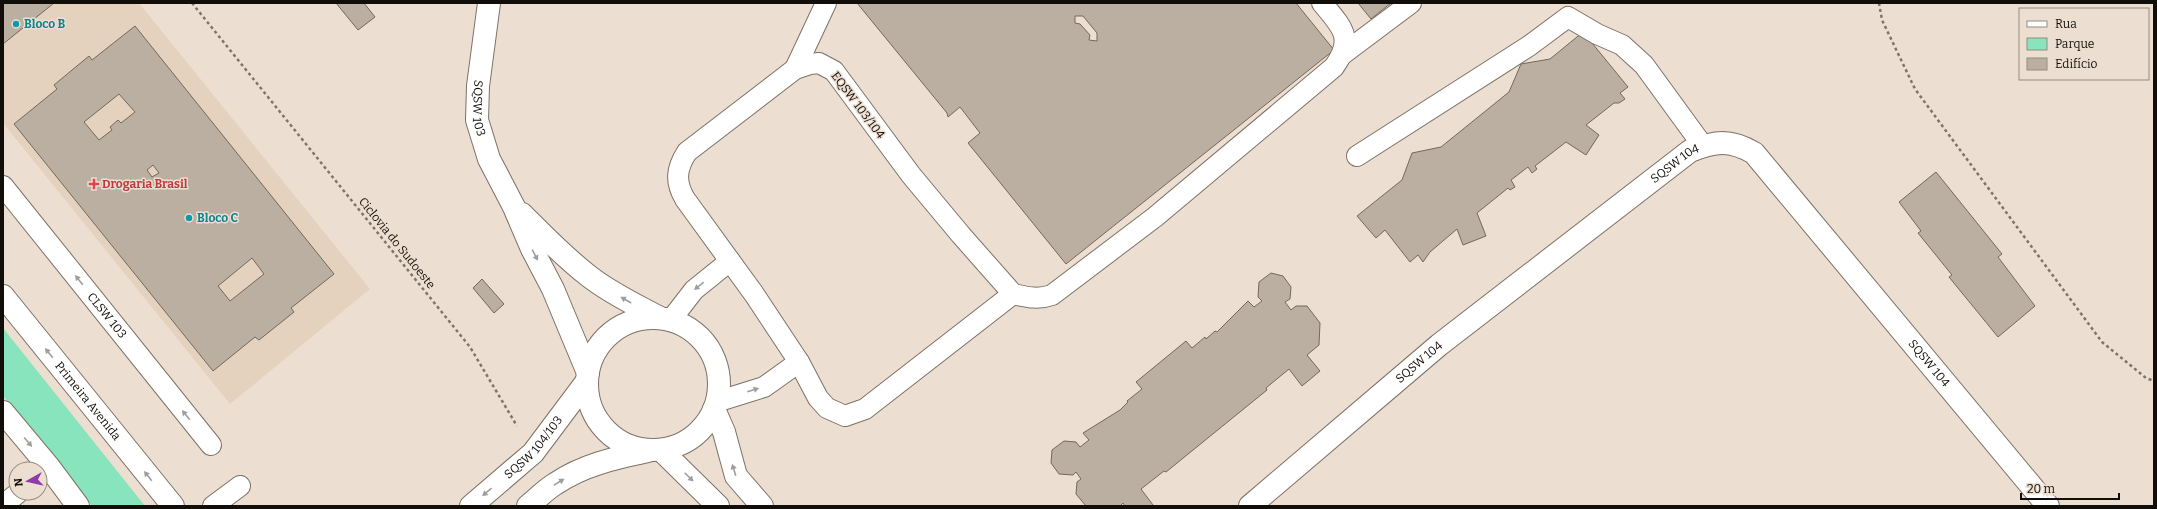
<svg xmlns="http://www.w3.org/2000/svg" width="2157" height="509" font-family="Bitter,serif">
<rect width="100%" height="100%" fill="#ecdfd1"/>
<path fill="#e4d1be" d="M3 3H139L370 289 230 404 3 123Z"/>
<path fill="#88e4bc" d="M3 328 145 506H92L3 396Z"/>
<g fill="#bbafa1" stroke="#73685c" fill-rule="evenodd">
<path d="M3 3H54L3 44Z"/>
<path d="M336 3H364L375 17 358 30Z"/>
<path d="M857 3H1296L1334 50 1066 264 968 143 980 133 960 107 948 117 947 113ZM1075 16H1083L1097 33V41L1089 40 1090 35 1080 24 1075 23Z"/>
<path d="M1358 3H1391L1371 19Z"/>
<path d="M135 26 334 274 291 308 294 312 259 340 255 337 213 371 14 124 57 89 54 85 89 56 92 60ZM119 94 135 112 121 123 118 120 110 127 112 130 99 140 84 122ZM153 165 159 173 152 177 147 170ZM252 258 264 274 230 301 218 286Z"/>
<path d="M1583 32 1628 87 1620 93 1625 99 1619 103H1614L1586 125 1599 135 1586 155 1566 142 1535 166 1537 169 1532 173 1528 167 1511 180 1515 187 1510 190 1508 188 1477 213 1486 236 1463 245 1457 229 1430 252 1423 262 1418 255 1410 262 1385 230 1376 238 1357 216 1402 180 1412 153 1441 147 1509 92 1521 64 1550 59Z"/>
<path d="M1936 172 2002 254 1998 257 2035 306 1998 337 1949 277 1952 275 1918 233 1921 231 1899 202Z"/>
<path d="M1271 273 1283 276 1291 287 1290 299 1285 302 1291 310 1296 306H1307L1320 323 1319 345 1307 355 1320 371 1302 386 1289 369 1266 388 1267 390 1166 472 1164 471 1141 489 1153 505 1152 506H1125L1123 503 1120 506H1086L1076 494 1077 482 1081 479 1076 472 1073 475 1059 474 1051 463 1052 450 1064 441 1076 442 1080 447 1089 440 1083 433 1120 410 1128 402 1127 401 1142 389 1136 382 1186 341 1192 348 1205 337 1206 339 1215 331 1217 332 1248 301 1254 307 1262 301 1258 297 1259 282Z"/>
<path d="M482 279 504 304 494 313 473 288Z"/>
</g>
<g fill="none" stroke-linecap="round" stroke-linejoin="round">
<defs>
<g id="service">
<path d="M1343 54 1411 3"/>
<path d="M819 63 834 71 911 175 961 235 1013 294 865 409 845 416 827 408 818 398 799 362 754 294 685 199C675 182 676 169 687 152L795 69 810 64Z"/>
<path d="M795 69 826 3"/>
<path d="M1357 156 1529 46 1568 17 1597 34 1622 45 1644 65 1703 146"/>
<path id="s1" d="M3 186 211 445"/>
<path d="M1013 294C1027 297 1038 300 1052 295L1155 217 1334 67C1355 38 1342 27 1322 3"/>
<path d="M670 321 694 290 730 261"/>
<path d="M716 402 764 387 799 362"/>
<path d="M3 505 18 493"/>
<path d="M213 506 240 486"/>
</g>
<g id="minor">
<path id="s2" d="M489 3 478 86 477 120 489 159 514 207 532 249 553 289 588 373"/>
<path d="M522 214C544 236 565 258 590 277 612 294 636 305 660 318"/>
<circle cx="653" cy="384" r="66"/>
<path d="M714 409 724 432 736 476 762 506"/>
<path d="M661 450 718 506"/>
<path id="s3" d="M471 506 533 453 587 381"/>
<path d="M528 506C537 499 545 490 555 484 583 465 615 458 648 451"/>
<path id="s4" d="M1250 506 1439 345 1690 151C1715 141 1730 139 1754 153L2048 506"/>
</g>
<g id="secondary">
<path id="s5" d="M3 296 173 506"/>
<path d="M3 412 49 467 78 506"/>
</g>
</defs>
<use href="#service" stroke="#7d7165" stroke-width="22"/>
<use href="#minor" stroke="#7d7165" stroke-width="24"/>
<use href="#secondary" stroke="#7d7165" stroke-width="24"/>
<g stroke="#7d746b" stroke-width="2.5" stroke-dasharray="3 3" stroke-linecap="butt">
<path d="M192 3 470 347 517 426"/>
<path d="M1879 3 1882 20 1915 89 2102 342 2146 378 2154 381"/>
</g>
<use href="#service" stroke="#fff" stroke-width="20"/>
<use href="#minor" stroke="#fff" stroke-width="22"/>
<use href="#secondary" stroke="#fff" stroke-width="22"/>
</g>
<defs><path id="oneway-solid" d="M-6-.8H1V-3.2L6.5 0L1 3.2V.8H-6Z"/></defs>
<g fill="#a09e9c">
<use href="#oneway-solid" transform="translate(535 255) rotate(62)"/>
<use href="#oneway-solid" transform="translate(79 280) rotate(-129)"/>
<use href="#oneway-solid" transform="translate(699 286) rotate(141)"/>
<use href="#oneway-solid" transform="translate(626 300) rotate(-150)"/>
<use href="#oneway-solid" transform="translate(49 353) rotate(-129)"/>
<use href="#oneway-solid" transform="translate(753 390) rotate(-18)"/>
<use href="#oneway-solid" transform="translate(186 415) rotate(-129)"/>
<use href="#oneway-solid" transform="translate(28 442) rotate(50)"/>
<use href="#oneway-solid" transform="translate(734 470) rotate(-107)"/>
<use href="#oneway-solid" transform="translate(148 476) rotate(-129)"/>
<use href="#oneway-solid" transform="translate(689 477) rotate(45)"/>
<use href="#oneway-solid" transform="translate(559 482) rotate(-31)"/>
<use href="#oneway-solid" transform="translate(487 492) rotate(139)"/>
</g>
<g fill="#0f9aa8" stroke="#ecdfd1" stroke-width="1.5">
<circle cx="16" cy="24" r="4"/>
<circle cx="189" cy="218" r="4"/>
</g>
<path fill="#e0444e" stroke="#ecdfd1" stroke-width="1.5" d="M92 178h4v4h4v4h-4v4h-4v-4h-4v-4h4z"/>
<g text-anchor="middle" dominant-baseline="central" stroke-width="3" stroke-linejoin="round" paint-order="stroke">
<g font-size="12" font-weight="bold" fill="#0d838f" stroke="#ecdfd1" text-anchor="start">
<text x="24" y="24">Bloco B</text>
<text x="197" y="218">Bloco C</text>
</g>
<g font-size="12" fill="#110d08" stroke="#ecdfd1">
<text transform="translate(858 105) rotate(53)">EQSW 103/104</text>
<text stroke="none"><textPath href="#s2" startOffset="106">SQSW 103</textPath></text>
<text stroke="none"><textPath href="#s4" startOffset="546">SQSW 104</textPath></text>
<text transform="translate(397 243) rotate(51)">Ciclovia do Sudoeste</text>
<text stroke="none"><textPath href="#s1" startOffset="166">CLSW 103</textPath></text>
<text stroke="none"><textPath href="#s4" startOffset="222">SQSW 104</textPath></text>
<text stroke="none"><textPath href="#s4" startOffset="906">SQSW 104</textPath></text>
<text stroke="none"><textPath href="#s5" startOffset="135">Primeira Avenida</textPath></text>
<text stroke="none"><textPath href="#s3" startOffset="86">SQSW 104/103</textPath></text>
</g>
<g font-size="12" font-weight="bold" fill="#be3a42" stroke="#ecdfd1" text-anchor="start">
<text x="102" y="184">Drogaria Brasil</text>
</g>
</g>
<rect width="2157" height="509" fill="none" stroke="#110d08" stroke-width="8"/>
<rect x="2019" y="8" width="130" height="72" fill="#ecdfd1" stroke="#948b81"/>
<rect x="2027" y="21" width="20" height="6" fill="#ffffff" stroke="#948b81"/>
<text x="2055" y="28" font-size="12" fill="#110d08">Rua</text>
<rect x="2027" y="38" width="20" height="12" fill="#88e4bc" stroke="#948b81"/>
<text x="2055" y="48" font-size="12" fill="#110d08">Parque</text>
<rect x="2027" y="58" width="20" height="12" fill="#bbafa1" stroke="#948b81"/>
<text x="2055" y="68" font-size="12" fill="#110d08">Edifício</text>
<g transform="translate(28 481) rotate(262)"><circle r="19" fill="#ecdfd1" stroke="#948b81"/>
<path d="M0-3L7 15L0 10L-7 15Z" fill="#903aa7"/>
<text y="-6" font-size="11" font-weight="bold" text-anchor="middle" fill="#110d08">N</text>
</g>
<path d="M2021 493v6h98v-6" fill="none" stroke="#110d08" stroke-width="2"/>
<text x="2027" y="493" font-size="12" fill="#110d08" stroke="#ecdfd1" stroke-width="3" paint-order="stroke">20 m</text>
</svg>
